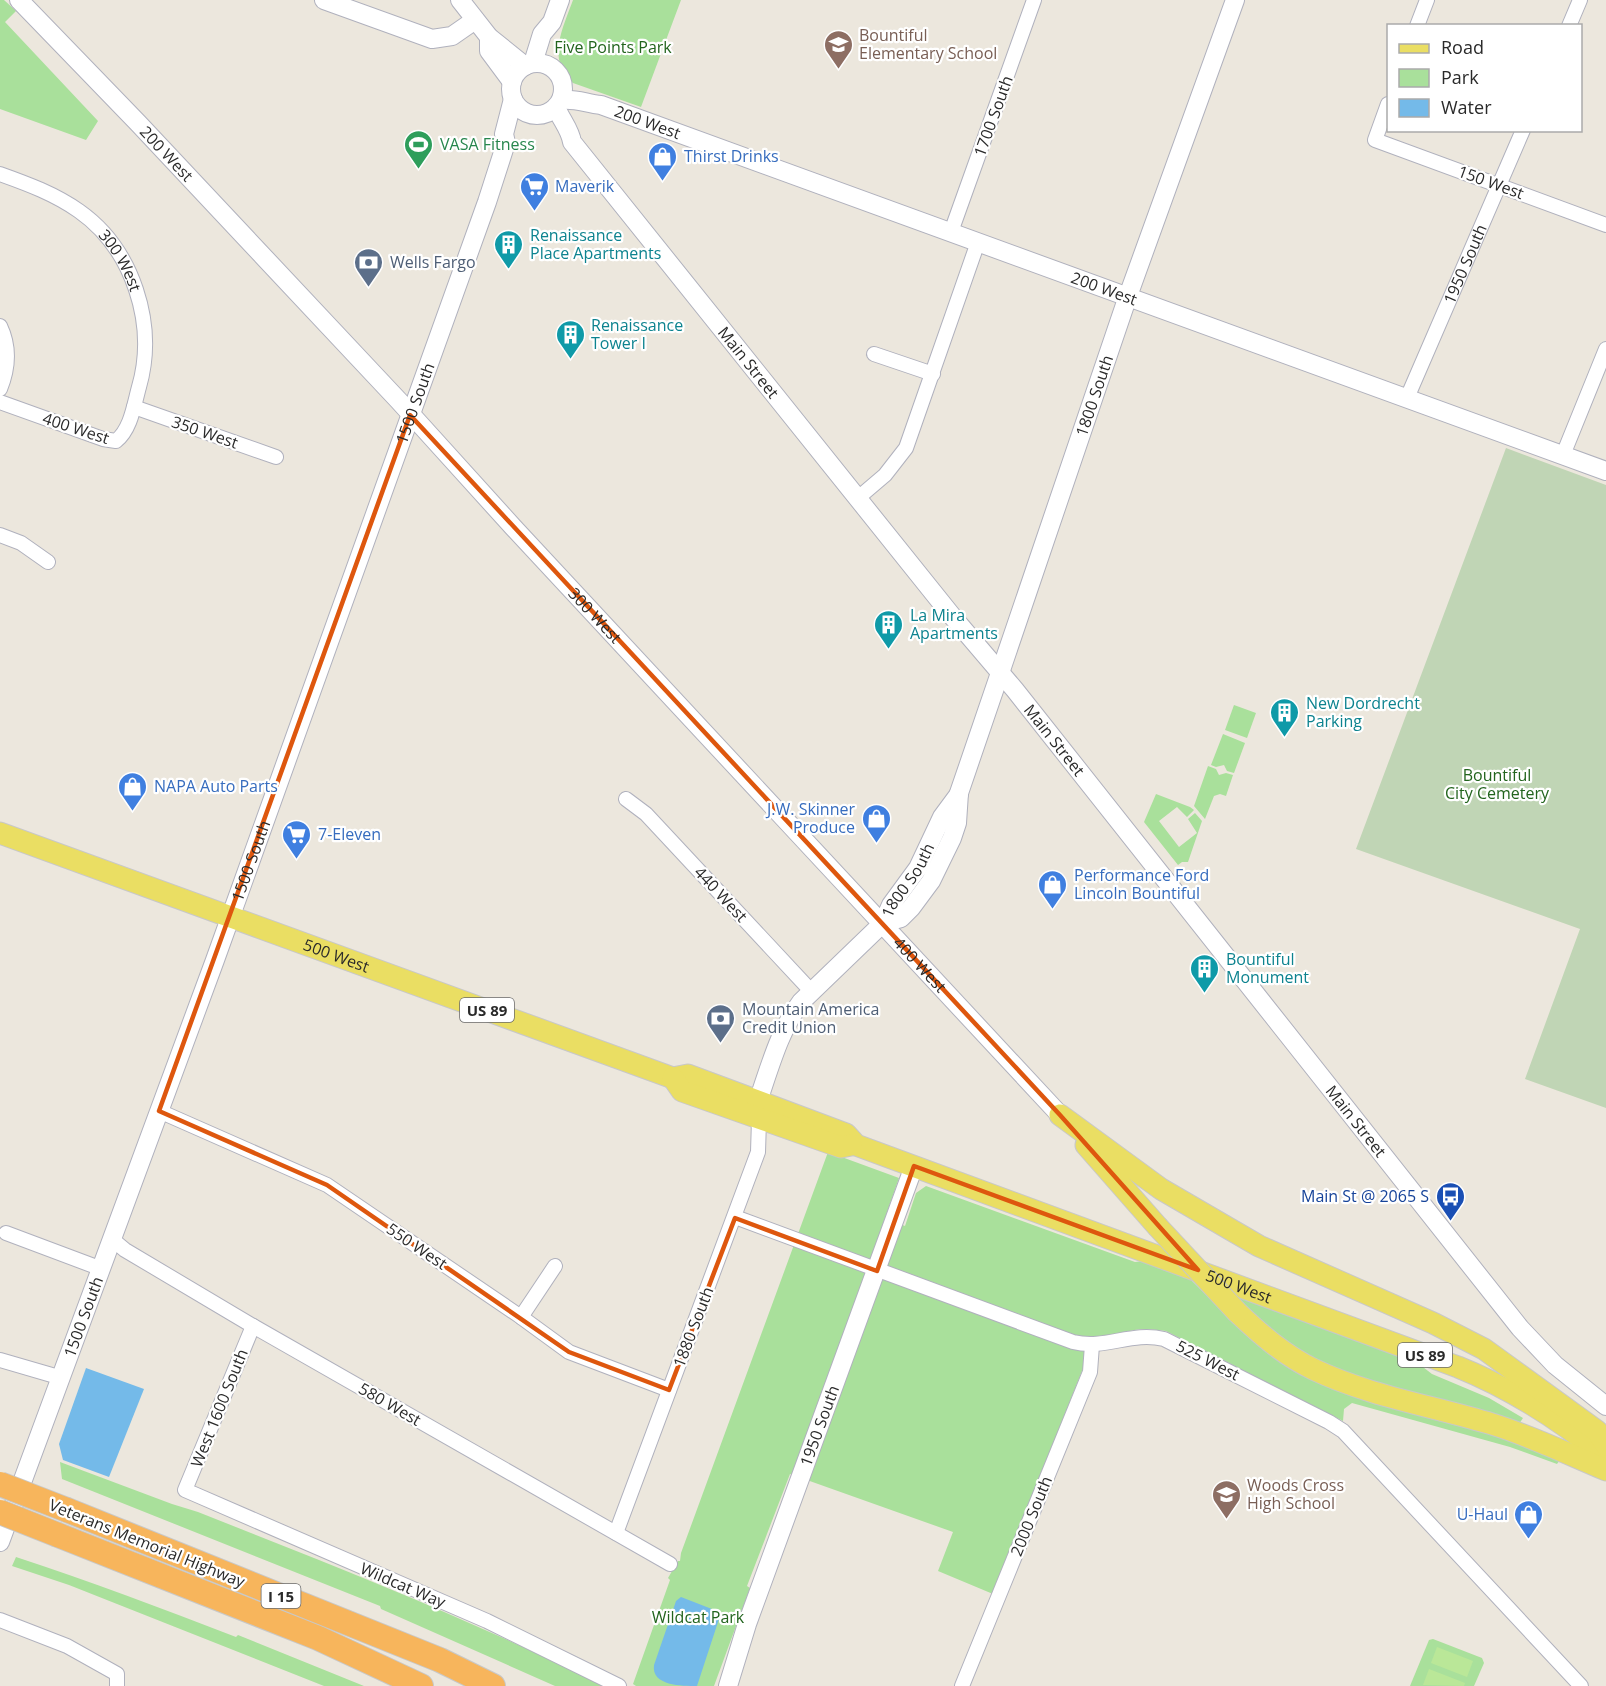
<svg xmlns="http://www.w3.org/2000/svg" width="1606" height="1686" font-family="'Open Sans',sans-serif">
<rect width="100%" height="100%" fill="#ece7dd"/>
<g fill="#a9e09b">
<path d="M0 0H4L16 11 5 22 98 121 86 140 0 109Z"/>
<path d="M573 0H681L641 107 573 83C546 59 563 28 573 0Z"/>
<path d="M1234 705 1256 713 1247 738 1225 730Z"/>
<path d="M1223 734 1245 743 1234 773 1227 771 1224 765 1216 767 1211 765Z"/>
<path d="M1208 766 1216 769 1219 775 1226 773 1233 775 1226 796 1220 794 1214 796 1205 819 1194 806Z"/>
<path d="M1156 794 1190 807 1194 810 1187 817 1177 807 1159 821 1179 847 1197 833 1188 819 1195 813 1202 821 1188 862H1182L1178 865 1144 822Z"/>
<path d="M828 1152 899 1178 885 1218 905 1226 916 1193 926 1186 1135 1262 1145 1261 1187 1276 1248 1336 1501 1434 1560 1460 1557 1464 1510 1447 1352 1403 1344 1409 1343 1421 1166 1331C1124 1325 1117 1334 1086 1361L993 1594 938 1571 953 1532 790 1474 747 1586 750 1588 714 1686H636L633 1684 670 1580 668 1578 678 1561H680L681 1553Z"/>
<path d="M1241 1296 1419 1364 1432 1374 1489 1398 1523 1418 1519 1424 1384 1387 1301 1356 1238 1303Z"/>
<path d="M60 1462 172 1504 198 1512C334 1566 472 1619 603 1686H555L381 1609 380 1606 62 1479Z"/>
<path d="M16 1557C90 1581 163 1609 236 1637L238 1635 364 1686H324L69 1585 12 1566Z"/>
<path d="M1433 1639 1482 1658 1484 1663 1474 1686H1410L1429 1640Z"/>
</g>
<path fill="#c0d5b5" d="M1506 448 1606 485V1108L1525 1079 1580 929 1356 849Z"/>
<g fill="#bae798">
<path d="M1437 1647 1473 1661 1467 1677 1431 1663Z"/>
<path d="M1429 1669 1465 1683 1464 1686 1423 1685Z"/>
</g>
<g fill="#74bae9">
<path d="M86 1368 144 1389 109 1477 63 1460 59 1444Z"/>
<path d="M681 1597 717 1611 720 1616 697 1686C682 1686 651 1686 654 1665L676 1601Z"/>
</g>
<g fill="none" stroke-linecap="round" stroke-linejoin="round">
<defs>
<g id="street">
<path d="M1417 26 1427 0"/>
<path d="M1569 26 1580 0"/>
<path d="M1388 104 1375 140 1606 225"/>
<path id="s1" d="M0 174C28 184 55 194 79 211 133 249 157 324 139 387 134 405 131 429 116 441L103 439 0 402"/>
<path d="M951 232 1034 0"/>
<path d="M0 326C10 347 9 367 0 389"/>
<path d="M874 354 933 374"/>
<path id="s2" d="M1407 398 1523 130"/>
<path d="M134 407 276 457"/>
<path d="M1563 455 1606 349"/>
<path d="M858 498 885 475 906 448 978 242"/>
<path d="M0 535 21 543 48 562"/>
<path d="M626 799 646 814 812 992"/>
<path d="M159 1111 327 1185 521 1317 569 1352 669 1390"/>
<path d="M735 1217 1073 1342C1106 1350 1131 1331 1164 1339L1329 1422 1343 1431 1581 1686"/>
<path d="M6 1233 102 1269"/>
<path d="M113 1240 125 1250 253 1326 670 1564"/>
<path d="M521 1317 555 1266"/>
<path d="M253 1326 185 1490 487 1621 619 1686"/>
<path d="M0 1360 62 1378"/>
<path d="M616 1533 758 1152 759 1120"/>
<path d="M0 1620 67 1646 117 1674V1686"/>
<path d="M962 1686 1090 1372 1092 1345"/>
</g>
<g id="secondary">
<path id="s3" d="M19 0 138 123 399 401 513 527 1060 1115"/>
<path d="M324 0 432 39 452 36 475 20"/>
<path d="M460 0 489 37 525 66"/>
<path d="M489 37V51L512 82"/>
<circle cx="537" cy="89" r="26"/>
<path d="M533 63 542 34 552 22 560 0"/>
<path id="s4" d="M561 100C576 98 587 104 601 105L1606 471"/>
<path id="s5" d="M556 107C561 120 570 129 572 142L952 616 1015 690 1520 1328 1555 1365 1606 1406"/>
<path id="s6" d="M883 923 901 918 911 908 931 881 952 838 957 823 959 793 1000 673 1128 296 1235 0"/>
<path id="s7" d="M758 1101C770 1067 779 1031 801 1002L883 923 891 905 918 868 942 817 959 794"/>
<path id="s8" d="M0 1542 215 960 487 202 506 143 504 134 513 99"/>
<path id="s9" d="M728 1686 747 1624 914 1166"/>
</g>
<g id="primary">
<path id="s10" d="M0 833 673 1078 688 1075 846 1134 856 1145 1458 1367C1513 1389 1560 1420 1606 1457"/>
<path d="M673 1078 682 1091 841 1147 851 1145"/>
<path d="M1060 1115 1161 1189 1259 1246 1433 1323 1484 1349 1597 1431 1606 1445"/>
<path d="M1086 1145 1157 1226"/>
<path d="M1237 1312C1260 1334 1284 1355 1313 1369 1369 1396 1433 1406 1492 1424 1531 1436 1568 1454 1606 1470"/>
</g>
<g id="highway">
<path d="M67 1510 440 1660 493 1686"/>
<path d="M58 1535 318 1638 421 1686"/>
</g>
</defs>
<use href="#street" stroke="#b0b1bd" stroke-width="16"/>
<use href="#secondary" stroke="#b0b1bd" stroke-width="20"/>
<use href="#primary" stroke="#c8c8c8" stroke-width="23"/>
<use href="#highway" stroke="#c8c8c8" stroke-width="26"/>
<use href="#street" stroke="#fff" stroke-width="14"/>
<use href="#secondary" stroke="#fff" stroke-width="18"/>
<use href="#primary" stroke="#eade63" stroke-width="21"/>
<use href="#highway" stroke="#f7b55c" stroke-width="24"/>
<defs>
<path id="primary-bridge" d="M1157 1226 1237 1312"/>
<g id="highway-bridge">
<path d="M0 1484 67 1510"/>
<path d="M0 1512 58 1535"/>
</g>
</defs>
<use href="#primary-bridge" stroke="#c8c8c8" stroke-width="23" stroke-linecap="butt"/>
<use href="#highway-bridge" stroke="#c8c8c8" stroke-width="26" stroke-linecap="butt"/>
<use href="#primary-bridge" stroke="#eade63" stroke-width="21"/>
<use href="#highway-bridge" stroke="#f7b55c" stroke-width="24"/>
</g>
<path fill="none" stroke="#de570e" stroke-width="4.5" stroke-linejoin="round" d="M410 415 1060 1115 1198 1270 914 1166 877 1271 735 1218 669 1390 569 1352 327 1185 159 1111Z"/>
<defs>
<symbol id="school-pin" viewBox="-11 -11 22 30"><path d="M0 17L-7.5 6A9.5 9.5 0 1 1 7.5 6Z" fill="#8d6e63" stroke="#fff"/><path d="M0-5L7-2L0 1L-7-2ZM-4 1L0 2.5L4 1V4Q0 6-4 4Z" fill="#fff"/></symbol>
<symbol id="stadium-pin" viewBox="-11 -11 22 30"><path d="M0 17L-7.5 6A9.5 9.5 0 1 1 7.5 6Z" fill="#2e9e5b" stroke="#fff"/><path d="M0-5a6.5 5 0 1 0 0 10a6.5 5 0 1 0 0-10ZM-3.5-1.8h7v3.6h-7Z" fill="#fff"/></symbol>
<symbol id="shop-pin" viewBox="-11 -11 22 30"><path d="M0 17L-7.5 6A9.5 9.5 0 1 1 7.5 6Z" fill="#3f7fe0" stroke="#fff"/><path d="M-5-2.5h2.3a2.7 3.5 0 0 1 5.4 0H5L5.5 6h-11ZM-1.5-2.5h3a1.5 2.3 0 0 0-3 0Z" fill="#fff"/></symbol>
<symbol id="supermarket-pin" viewBox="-11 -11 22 30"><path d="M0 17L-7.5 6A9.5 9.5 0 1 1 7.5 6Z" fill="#3f7fe0" stroke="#fff"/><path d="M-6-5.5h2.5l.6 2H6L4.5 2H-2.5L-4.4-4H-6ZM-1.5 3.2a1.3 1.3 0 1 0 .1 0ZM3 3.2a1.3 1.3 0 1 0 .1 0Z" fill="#fff"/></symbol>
<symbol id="building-pin" viewBox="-11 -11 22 30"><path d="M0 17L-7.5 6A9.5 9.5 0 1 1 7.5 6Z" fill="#0f9aa8" stroke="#fff"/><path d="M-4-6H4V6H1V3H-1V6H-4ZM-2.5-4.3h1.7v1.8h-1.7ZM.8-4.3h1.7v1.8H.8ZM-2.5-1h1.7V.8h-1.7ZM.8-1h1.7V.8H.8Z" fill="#fff"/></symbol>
<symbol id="bank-pin" viewBox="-11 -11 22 30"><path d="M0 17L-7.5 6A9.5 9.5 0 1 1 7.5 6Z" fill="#5c6f8a" stroke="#fff"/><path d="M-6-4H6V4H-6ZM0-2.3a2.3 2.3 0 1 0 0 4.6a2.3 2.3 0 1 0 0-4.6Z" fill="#fff"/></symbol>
<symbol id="bus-pin" viewBox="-11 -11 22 30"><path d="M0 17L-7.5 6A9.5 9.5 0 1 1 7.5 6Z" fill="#1a4fb4" stroke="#fff"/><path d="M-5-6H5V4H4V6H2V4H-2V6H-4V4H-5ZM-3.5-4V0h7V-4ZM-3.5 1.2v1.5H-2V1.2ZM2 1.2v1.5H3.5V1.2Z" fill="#fff"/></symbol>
</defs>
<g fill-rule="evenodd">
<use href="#school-pin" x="822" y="28" width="33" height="45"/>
<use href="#stadium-pin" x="402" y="128" width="33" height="45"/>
<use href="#shop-pin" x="646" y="140" width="33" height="45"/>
<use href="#supermarket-pin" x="518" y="170" width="33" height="45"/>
<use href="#building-pin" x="492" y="228" width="33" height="45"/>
<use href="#bank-pin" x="352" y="246" width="33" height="45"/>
<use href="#building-pin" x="554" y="318" width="33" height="45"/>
<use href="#building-pin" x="872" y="608" width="33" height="45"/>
<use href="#building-pin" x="1268" y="696" width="33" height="45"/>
<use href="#shop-pin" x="116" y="770" width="33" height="45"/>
<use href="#shop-pin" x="860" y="802" width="33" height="45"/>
<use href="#supermarket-pin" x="280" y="818" width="33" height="45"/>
<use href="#shop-pin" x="1036" y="868" width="33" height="45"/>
<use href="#building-pin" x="1188" y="952" width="33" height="45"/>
<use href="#bank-pin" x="704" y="1002" width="33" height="45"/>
<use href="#bus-pin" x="1434" y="1180" width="33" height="45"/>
<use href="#school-pin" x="1210" y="1478" width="33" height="45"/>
<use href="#shop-pin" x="1512" y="1498" width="33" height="45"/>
</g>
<g text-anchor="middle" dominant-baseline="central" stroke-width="4.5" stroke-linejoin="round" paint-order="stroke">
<g fill="#fff" stroke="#6a6a6a" stroke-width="1.5">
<rect x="460" y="998" width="54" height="24" rx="4.5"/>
<rect x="1398" y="1343" width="54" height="24" rx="4.5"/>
<rect x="261.5" y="1584" width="39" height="24" rx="4.5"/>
</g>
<g font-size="15" font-weight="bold" fill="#2a2a2a">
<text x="487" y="1010">US 89</text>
<text x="1425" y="1355">US 89</text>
<text x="281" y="1596">I 15</text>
</g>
<g font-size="16" fill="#785e54" stroke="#fff" text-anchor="start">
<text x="859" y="35">Bountiful<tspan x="859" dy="18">Elementary School</tspan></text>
<text x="1247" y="1485">Woods Cross<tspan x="1247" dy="18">High School</tspan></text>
</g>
<g font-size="16" fill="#22641d" stroke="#fff">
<text x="613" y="47">Five Points Park</text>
<text x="1497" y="775">Bountiful<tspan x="1497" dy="18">City Cemetery</tspan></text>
<text x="698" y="1617">Wildcat Park</text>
</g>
<g font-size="16" fill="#2a2a2a" stroke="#fff">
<text transform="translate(993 116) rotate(-70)">1700 South</text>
<text stroke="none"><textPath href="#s4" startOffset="90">200 West</textPath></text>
<text stroke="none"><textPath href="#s3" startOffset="213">200 West</textPath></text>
<text transform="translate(1491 182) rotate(20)">150 West</text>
<text stroke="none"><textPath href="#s1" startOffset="153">300 West</textPath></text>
<text stroke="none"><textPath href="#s2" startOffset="146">1950 South</textPath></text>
<text stroke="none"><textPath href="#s4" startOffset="576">200 West</textPath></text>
<text stroke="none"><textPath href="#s5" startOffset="321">Main Street</textPath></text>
<text stroke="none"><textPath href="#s6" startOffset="580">1800 South</textPath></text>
<text stroke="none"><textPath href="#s8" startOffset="1212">1500 South</textPath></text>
<text transform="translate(76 428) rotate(18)">400 West</text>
<text transform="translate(205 432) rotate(19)">350 West</text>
<text stroke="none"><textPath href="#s3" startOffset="843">300 West</textPath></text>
<text stroke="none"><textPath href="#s5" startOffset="807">Main Street</textPath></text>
<text stroke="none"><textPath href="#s8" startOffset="726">1500 South</textPath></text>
<text stroke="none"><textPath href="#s7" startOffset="272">1800 South</textPath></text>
<text transform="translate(721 894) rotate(47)">440 West</text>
<text stroke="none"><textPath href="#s10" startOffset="358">500 West</textPath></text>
<text stroke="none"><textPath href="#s3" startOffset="1320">400 West</textPath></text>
<text stroke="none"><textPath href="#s5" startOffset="1293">Main Street</textPath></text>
<text transform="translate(417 1246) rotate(34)">550 West</text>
<text stroke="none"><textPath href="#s10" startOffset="1323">500 West</textPath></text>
<text stroke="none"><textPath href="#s8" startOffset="240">1500 South</textPath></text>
<text transform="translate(693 1327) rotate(-69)">1880 South</text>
<text transform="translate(1208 1360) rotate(27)">525 West</text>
<text transform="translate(390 1404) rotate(30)">580 West</text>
<text transform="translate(219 1408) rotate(-68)">West 1600 South</text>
<text stroke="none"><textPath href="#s9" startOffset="276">1950 South</textPath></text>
<text transform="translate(1031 1516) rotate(-68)">2000 South</text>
<text transform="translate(147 1543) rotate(22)">Veterans Memorial Highway</text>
<text transform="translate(403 1585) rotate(23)">Wildcat Way</text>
</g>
<g font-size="16" fill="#27864d" stroke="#fff" text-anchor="start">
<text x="440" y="144">VASA Fitness</text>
</g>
<g font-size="16" fill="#366cbe" stroke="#fff" text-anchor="start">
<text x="684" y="156">Thirst Drinks</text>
<text x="555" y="186">Maverik</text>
<text x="154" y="786">NAPA Auto Parts</text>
<text x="855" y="809" text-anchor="end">J.W. Skinner<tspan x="855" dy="18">Produce</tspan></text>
<text x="318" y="834">7-Eleven</text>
<text x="1074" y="875">Performance Ford<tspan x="1074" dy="18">Lincoln Bountiful</tspan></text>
<text x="1508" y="1514" text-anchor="end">U-Haul</text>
</g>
<g font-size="16" fill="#0d838f" stroke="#fff" text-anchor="start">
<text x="530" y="235">Renaissance<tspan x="530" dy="18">Place Apartments</tspan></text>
<text x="591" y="325">Renaissance<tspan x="591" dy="18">Tower I</tspan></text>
<text x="910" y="615">La Mira<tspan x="910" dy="18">Apartments</tspan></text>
<text x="1306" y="703">New Dordrecht<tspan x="1306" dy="18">Parking</tspan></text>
<text x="1226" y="959">Bountiful<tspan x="1226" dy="18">Monument</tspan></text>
</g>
<g font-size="16" fill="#4e5e75" stroke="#fff" text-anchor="start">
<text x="390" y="262">Wells Fargo</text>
<text x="742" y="1009">Mountain America<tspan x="742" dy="18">Credit Union</tspan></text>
</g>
<g font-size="16" fill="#164399" stroke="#fff" text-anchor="end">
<text x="1429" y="1196">Main St @ 2065 S</text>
</g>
</g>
<rect x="1387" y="24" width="195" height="108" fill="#ffffff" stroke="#aaaaaa" stroke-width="1.5"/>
<rect x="1399" y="44" width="30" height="9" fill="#eade63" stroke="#aaaaaa" stroke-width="1.5"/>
<text x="1441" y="54" font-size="18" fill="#2a2a2a">Road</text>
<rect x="1399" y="69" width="30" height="18" fill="#a9e09b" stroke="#aaaaaa" stroke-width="1.5"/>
<text x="1441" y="84" font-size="18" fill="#2a2a2a">Park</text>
<rect x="1399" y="99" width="30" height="18" fill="#74bae9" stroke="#aaaaaa" stroke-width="1.5"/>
<text x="1441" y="114" font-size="18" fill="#2a2a2a">Water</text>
</svg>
